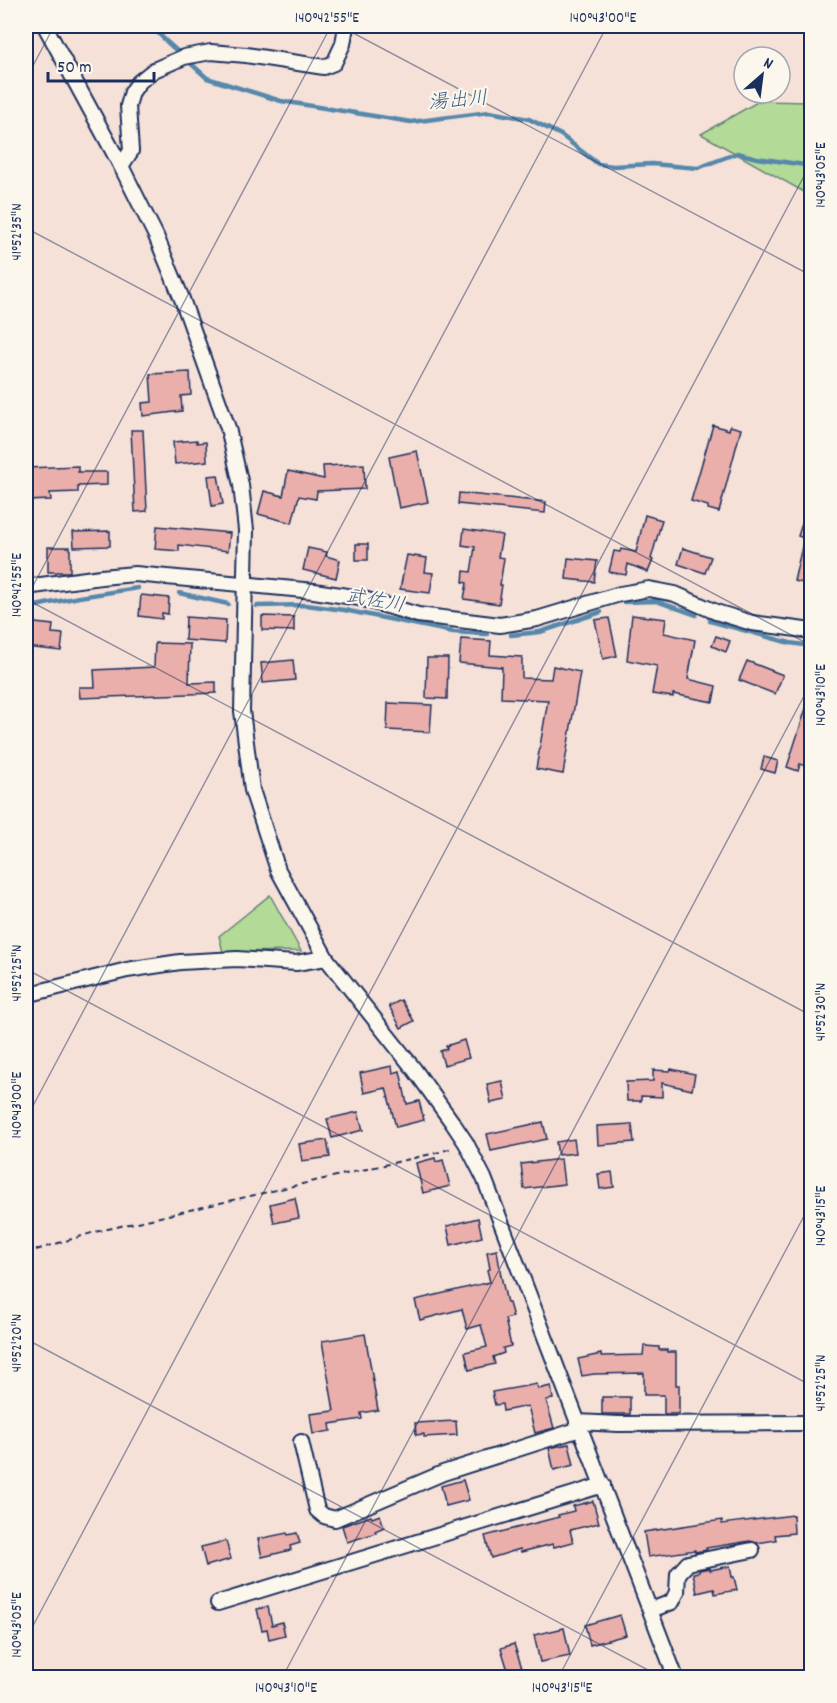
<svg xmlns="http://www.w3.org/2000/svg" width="837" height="1703" font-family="Dekko,'Klee One',sans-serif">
<rect width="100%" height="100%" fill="#f6e1d8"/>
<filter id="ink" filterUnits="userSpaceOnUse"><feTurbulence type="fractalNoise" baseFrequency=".0167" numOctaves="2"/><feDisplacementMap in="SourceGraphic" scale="12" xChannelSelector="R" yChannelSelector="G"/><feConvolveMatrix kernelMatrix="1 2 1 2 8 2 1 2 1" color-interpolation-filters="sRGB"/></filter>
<g filter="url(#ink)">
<g fill="#b3da96" stroke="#67847a" stroke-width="1.5">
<path d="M759 101 811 102V196L701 134Z"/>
<path d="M270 895 301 951 223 952 219 936Z"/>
</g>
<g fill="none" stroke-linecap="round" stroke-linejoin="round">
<g stroke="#5788ac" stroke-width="4.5">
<path d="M151 26 167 42 207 78 281 101 411 122 489 112 529 119 561 135 598 164 613 166 652 164 698 168 737 153 757 158 812 166"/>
<path d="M179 593 228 604"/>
<path d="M624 602 656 601 696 615"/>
<path d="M257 606 306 605 344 610 453 632 487 634"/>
<path d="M26 608 79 597 138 588"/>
<path d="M710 621 790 643 812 646"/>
<path d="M511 635 540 632 601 612"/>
</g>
</g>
<g fill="#eaafab" stroke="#1b2f5e" stroke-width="1.5">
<path d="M190 372 191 395 181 396 182 411 143 416 142 403 152 402 150 374Z"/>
<path d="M713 425 729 430 730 426 741 429 719 512 708 509V506L691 501Z"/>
<path d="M131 430H143L147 511 135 512Z"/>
<path d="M197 440V443L206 442 207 461 175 464 173 442Z"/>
<path d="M417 451 428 502 399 508 389 457Z"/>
<path d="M364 464 365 489 317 491 316 499 299 496 292 523 258 514 264 491 283 496 288 471 324 479 323 466Z"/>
<path d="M78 466V472H107V485L78 486V492L50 493 51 500 26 501V468Z"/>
<path d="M218 475 223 504 212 506 208 476Z"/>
<path d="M459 493 546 502 545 513 458 504Z"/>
<path d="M809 502 812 503V585L794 581 804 538 798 536Z"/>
<path d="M645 515 662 520 651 559 653 560 648 572 628 564 626 575 609 572 614 551 620 552 621 549 636 552Z"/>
<path d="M157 526 230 533 228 551 179 545V551L155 549Z"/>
<path d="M464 529 502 535 498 557 504 558 500 585H502L499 604 464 599 467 583 463 582 464 571 471 572 475 547 462 545Z"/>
<path d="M110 531V546L74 547 73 532Z"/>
<rect x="356" y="544" width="12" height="16"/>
<rect x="48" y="547" width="22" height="25"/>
<path d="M308 548 327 552 326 556 340 560 336 578 303 570Z"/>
<path d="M683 548 711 557 705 573 678 564Z"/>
<path d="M407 555 427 558 425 572 433 573 430 593 400 589Z"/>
<path d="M568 558 597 561 594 582 566 579Z"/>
<path d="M141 595 169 598 168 614 162 613V619L139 616Z"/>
<path d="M632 615 666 619 664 633 695 640 688 679 716 686 713 702 673 694V697L652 694 657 666 627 660Z"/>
<path d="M262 616 294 617V631L262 630Z"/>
<path d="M186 617 226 620 225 643 185 640Z"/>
<path d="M609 618 617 656 603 659 595 620Z"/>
<path d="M26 622 53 625 52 633 63 634 61 651 26 647Z"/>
<path d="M716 636 730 641 726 652 712 646Z"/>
<path d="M461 639 491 641 490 655 522 657V678L551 679 553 666 580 672 563 774 536 769 548 700 501 698 502 667 459 663Z"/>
<path d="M155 643 190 644 189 683 216 682V693L80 698 79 687H95L94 670 154 667Z"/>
<path d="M427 658H448L447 699 426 698Z"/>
<path d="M293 660 295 680 263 683 261 663Z"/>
<path d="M747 661 783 675 775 694 739 680Z"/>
<path d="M809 699 812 700V768L800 764 798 771 787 767Z"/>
<path d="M388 703 432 705 430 732 387 730Z"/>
<path d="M764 757 778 761 775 773 761 769Z"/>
<path d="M401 1000 414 1021 401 1028 389 1006Z"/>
<path d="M464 1040 469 1058 444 1065 440 1051 447 1049 446 1046Z"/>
<path d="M392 1066 393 1073 400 1071 407 1104 419 1101 424 1120 396 1127 386 1088 364 1093 360 1073Z"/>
<path d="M671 1069 695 1074 692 1090 662 1083V1097L641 1096V1101H627L626 1082 653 1081V1070L670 1071Z"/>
<path d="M502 1081 506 1100 491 1103 487 1084Z"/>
<path d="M358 1112 363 1130 332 1138 327 1119Z"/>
<path d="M543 1122 547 1139 491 1151 487 1134Z"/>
<path d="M632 1124 634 1142 598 1145 597 1126Z"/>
<path d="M574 1139 576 1153 558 1155 556 1142Z"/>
<path d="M327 1140 330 1157 302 1161 299 1144Z"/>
<path d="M435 1158 436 1162 443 1160 450 1186 423 1193 416 1163Z"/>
<path d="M561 1159 564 1184 524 1189 521 1164Z"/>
<path d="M612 1172 614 1187 600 1189 598 1174Z"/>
<path d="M295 1198 299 1218 274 1223 270 1204Z"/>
<path d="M478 1218 482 1237 451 1245 447 1226Z"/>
<path d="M497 1250 501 1276 507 1303H509L513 1317 505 1319 511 1346 503 1348 504 1353 493 1357 495 1364 469 1370 465 1352 487 1347 481 1325 467 1329 462 1309 420 1320 415 1300 490 1282 487 1270 490 1269 487 1252Z"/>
<path d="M365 1334 378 1410 361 1413 362 1419 330 1424 331 1431 313 1434 310 1414 334 1411 322 1341Z"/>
<path d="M644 1346 659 1347V1350H667V1352H676V1385H679V1414H664V1395H644V1373L594 1374 582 1376 578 1359 601 1354V1356L643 1355Z"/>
<path d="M537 1384 538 1389 551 1386 553 1399 546 1400 554 1428 535 1433 528 1406 503 1411 502 1404 495 1405 492 1392Z"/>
<rect x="602" y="1397" width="28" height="17"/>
<path d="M456 1421 457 1435 424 1437V1434L416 1435 415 1423Z"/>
<path d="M569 1444 574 1465 554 1470 549 1448Z"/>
<path d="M463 1480 469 1500 446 1506 441 1486Z"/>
<path d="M593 1501 599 1523 570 1530 573 1542 554 1547 553 1544 521 1552 520 1549 491 1558 485 1536 559 1517 558 1515 574 1511 573 1506Z"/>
<path d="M380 1515 384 1527 375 1531 376 1533 347 1542 342 1526 371 1516 372 1518Z"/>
<path d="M793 1515 794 1533 775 1535 776 1540 757 1543 750 1541 706 1548 707 1550 695 1552V1550L648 1557 644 1532 722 1520V1524Z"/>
<path d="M287 1533 288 1535 297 1533 300 1543 290 1546 291 1550 262 1557 258 1539Z"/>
<path d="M226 1541 231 1559 206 1566 201 1547Z"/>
<path d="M730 1566 732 1577H734L737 1590 715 1594 714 1589 697 1593 693 1573 699 1572V1570L710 1568V1570Z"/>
<path d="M268 1607 272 1625 282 1622 285 1635 269 1639 267 1629 262 1630 257 1609Z"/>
<path d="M620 1615 626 1635 590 1645 585 1625Z"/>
<path d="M564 1628 570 1656 540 1662 534 1635Z"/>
<path d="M514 1644 525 1677H510L501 1648Z"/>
</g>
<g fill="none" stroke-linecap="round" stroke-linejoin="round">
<defs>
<g id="minor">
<path d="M45 26 121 166 156 236 182 299 228 428 241 485 246 530 242 711 252 790 278 870 326 958 414 1069 452 1122 466 1143 484 1178 676 1678"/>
<path d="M121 166 131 151 128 106 132 92 139 82 154 70 184 57 211 52 246 55 324 67 334 63 343 44 346 26"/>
<path d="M26 587 101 577 135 574 314 591 360 598 418 615 500 625 537 619 620 594 649 589 675 594 716 612 752 623 812 631"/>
<path d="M26 995 127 970 180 962 237 959 296 963 326 958"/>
<path d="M577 1422 618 1424 812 1423"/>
<path d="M301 1442 317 1510 324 1516 335 1519 443 1473 580 1429"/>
<path d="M218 1603 603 1485"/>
<path d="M651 1610 672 1602 677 1592 678 1574 688 1563 752 1550"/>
</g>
</defs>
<use href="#minor" stroke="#1b2f5e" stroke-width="18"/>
<path stroke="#1b2f5e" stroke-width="2" stroke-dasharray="6 4.5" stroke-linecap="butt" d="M26 1253 95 1232 440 1152 452 1148"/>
<use href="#minor" stroke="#fbf7ec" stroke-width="14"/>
</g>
</g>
<path fill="none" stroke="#1b2f5e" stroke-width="1.5" stroke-opacity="0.45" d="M340 26 812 276M26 79 54 26M26 228 812 646M26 599 331 26M26 599 812 1016M26 969 812 1386M26 1119 607 26M26 1339 663 1678M26 1639 812 161M282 1678 812 681M558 1678 812 1201"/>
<g text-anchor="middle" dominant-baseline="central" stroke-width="4.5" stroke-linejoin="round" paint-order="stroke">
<g font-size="20" font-style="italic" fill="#395b85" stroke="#fbf7ec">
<text transform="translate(458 102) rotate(-5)">湯出川</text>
<text transform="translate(375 602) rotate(10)">武佐川</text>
</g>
</g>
<rect width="837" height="1703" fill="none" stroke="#fbf7ec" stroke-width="66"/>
<g transform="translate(762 75) rotate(28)"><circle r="28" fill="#fbf7ec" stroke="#a1a7b3" stroke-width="1.5"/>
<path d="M0-4.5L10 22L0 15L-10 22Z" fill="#1b2f5e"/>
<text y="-9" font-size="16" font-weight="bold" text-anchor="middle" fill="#1b2f5e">N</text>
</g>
<path d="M48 72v9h106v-9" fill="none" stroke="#1b2f5e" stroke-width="3"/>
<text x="57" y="72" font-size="18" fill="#1b2f5e" stroke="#fbf7ec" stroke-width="4.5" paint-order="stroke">50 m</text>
<rect x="33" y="33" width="771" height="1637" fill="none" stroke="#1b2f5e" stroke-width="2"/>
<g font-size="15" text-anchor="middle" fill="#1b2f5e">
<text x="327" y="22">140°42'55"E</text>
<text x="603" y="22">140°43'00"E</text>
<text transform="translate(820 175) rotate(-90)" y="5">140°43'05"E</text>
<text transform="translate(16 232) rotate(-90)" y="5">41°52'35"N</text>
<text transform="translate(16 585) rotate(-90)" y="5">140°42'55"E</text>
<text transform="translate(820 695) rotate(-90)" y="5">140°43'10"E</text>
<text transform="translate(16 973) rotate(-90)" y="5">41°52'25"N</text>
<text transform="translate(820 1012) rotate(-90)" y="5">41°52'30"N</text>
<text transform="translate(16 1105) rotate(-90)" y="5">140°43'00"E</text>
<text transform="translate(820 1216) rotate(-90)" y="5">140°43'15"E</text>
<text transform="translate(16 1343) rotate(-90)" y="5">41°52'20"N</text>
<text transform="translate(820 1383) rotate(-90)" y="5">41°52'25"N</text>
<text transform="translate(16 1625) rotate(-90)" y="5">140°43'05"E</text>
<text x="286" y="1692">140°43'10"E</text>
<text x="562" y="1692">140°43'15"E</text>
</g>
</svg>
